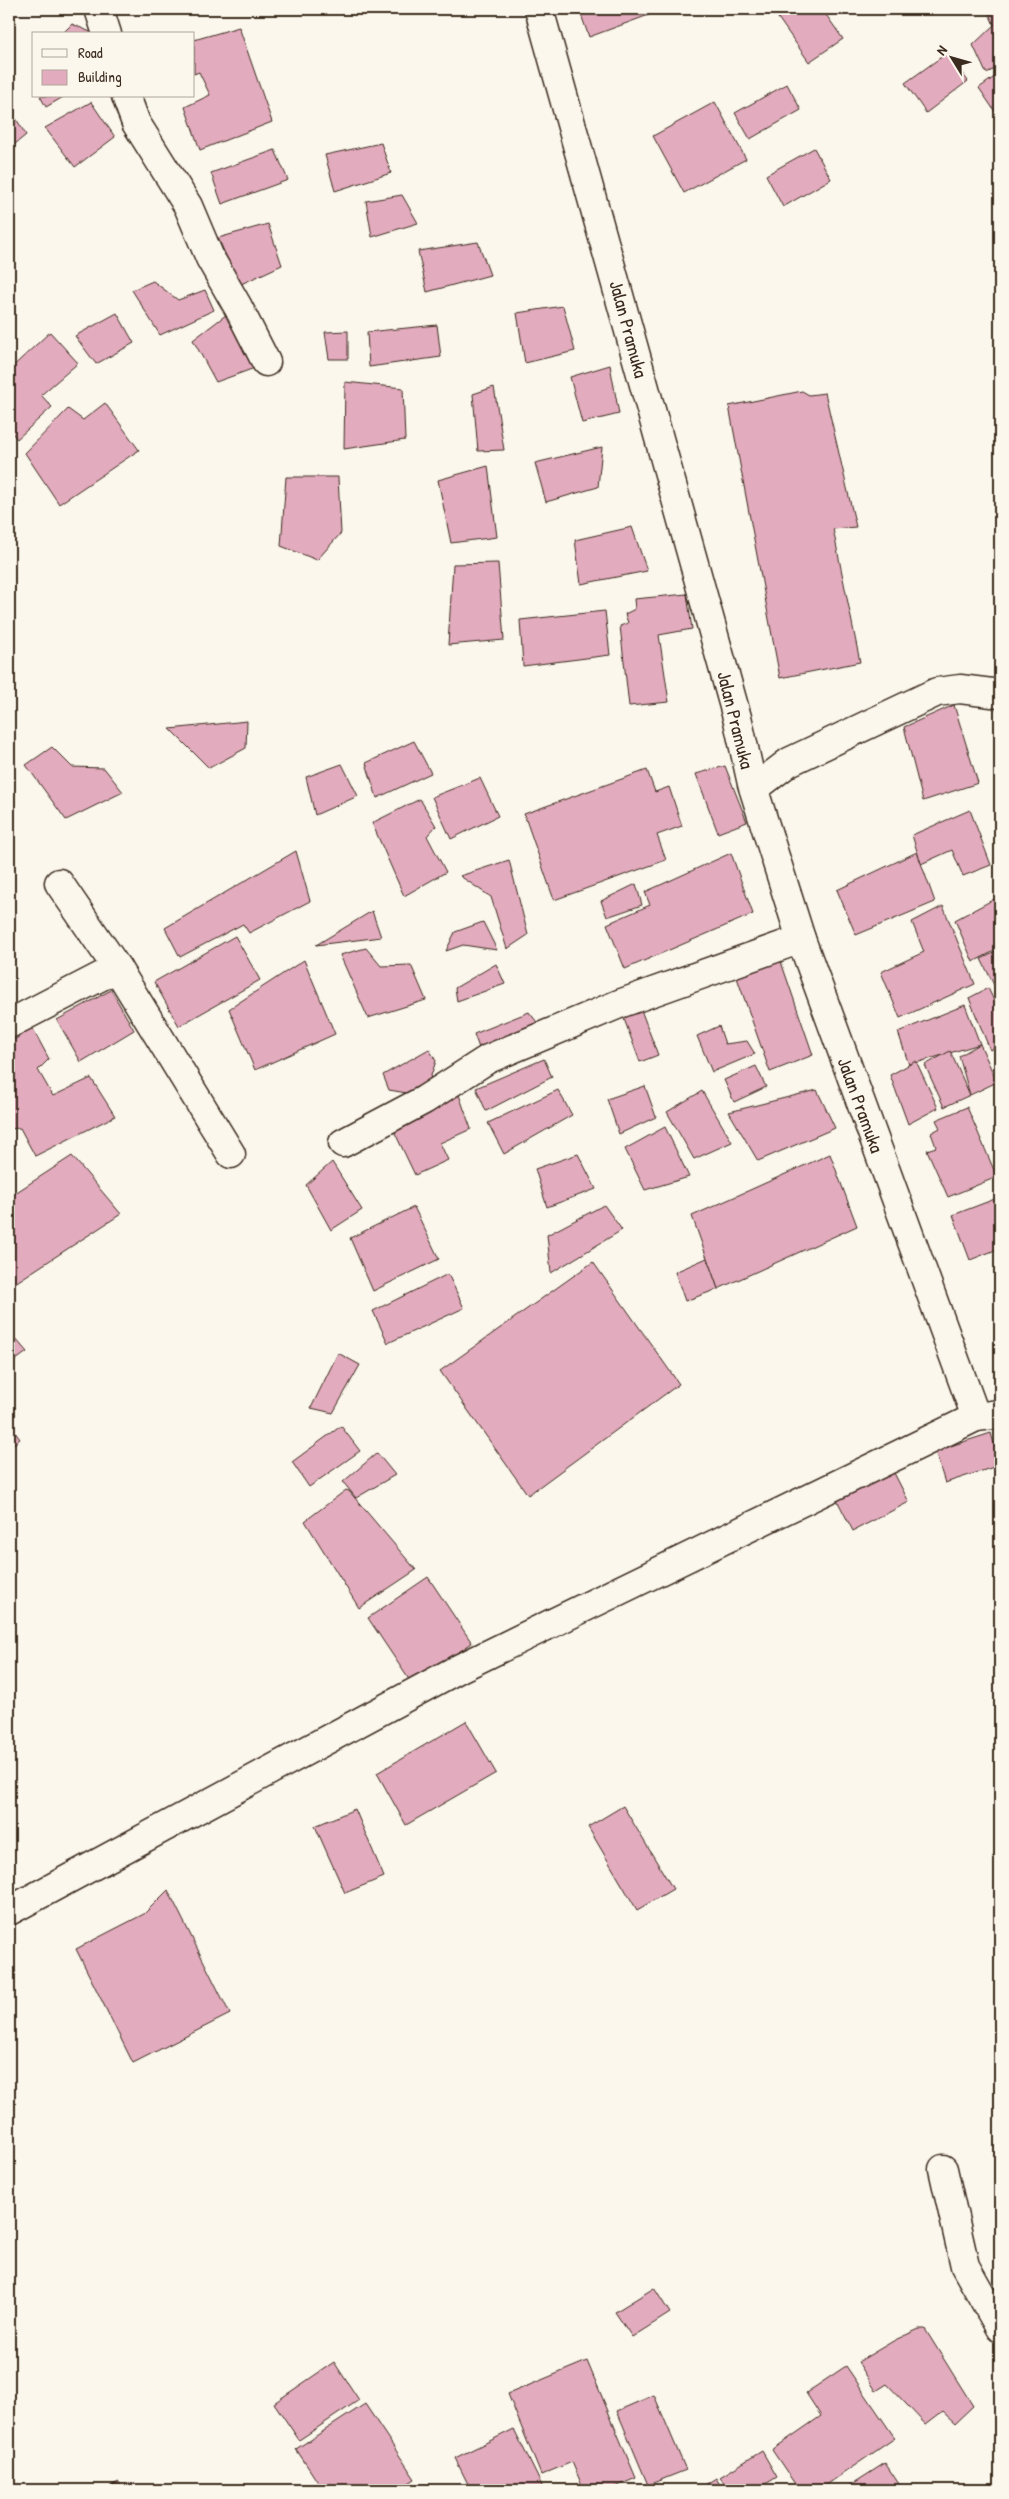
<svg xmlns="http://www.w3.org/2000/svg" width="1009" height="2499" font-family="'Patrick Hand',sans-serif">
<rect width="100%" height="100%" fill="#fbf7ec"/>
<filter id="ink" filterUnits="userSpaceOnUse"><feTurbulence type="fractalNoise" baseFrequency=".02" numOctaves="2"/><feDisplacementMap in="SourceGraphic" scale="10" xChannelSelector="R" yChannelSelector="G"/><feConvolveMatrix kernelMatrix="1 2 1 2 8 2 1 2 1" color-interpolation-filters="sRGB"/></filter>
<g filter="url(#ink)">
<g fill="#e3abbe" stroke="#3b2a1e">
<path d="M579 9H665L589 37Z"/>
<path d="M781 9H822L843 39 809 62 776 15Z"/>
<path d="M987 9H1000V67L986 73 973 45 994 25Z"/>
<path d="M72 24 95 34H62Z"/>
<path d="M239 27 272 122 200 150 185 107 210 95 199 72 194 74V40Z"/>
<path d="M947 53 968 81 926 113 905 83Z"/>
<path d="M1000 73V119L979 88Z"/>
<path d="M787 84 801 110 750 139 735 113Z"/>
<path d="M40 96H65L46 107Z"/>
<path d="M91 102 115 137 75 167 45 128Z"/>
<path d="M715 102 746 159 684 193 653 136Z"/>
<path d="M9 107 26 135 9 149Z"/>
<path d="M381 143 391 173 335 191 325 155Z"/>
<path d="M814 148 831 179 783 207 766 175Z"/>
<path d="M275 150 288 180 222 204 211 173Z"/>
<path d="M402 195 418 223 372 237 366 201Z"/>
<path d="M268 224 282 265 239 285 218 238Z"/>
<path d="M478 242 490 275 427 292 418 251Z"/>
<path d="M153 281 178 300 205 290 214 310 160 335 132 290Z"/>
<path d="M563 306 575 351 525 363 517 313Z"/>
<path d="M235 308 263 365 216 382 193 340Z"/>
<path d="M117 313 134 343 96 364 75 336Z"/>
<path d="M437 325 441 357 369 367 367 332Z"/>
<path d="M348 331V359H329L325 332Z"/>
<path d="M50 332 78 363 41 395 52 407 17 439 9 429V370Z"/>
<path d="M610 365 619 414 582 423 570 377Z"/>
<path d="M345 382 403 388 405 440 344 449Z"/>
<path d="M494 387 504 450 478 451 473 394Z"/>
<path d="M802 391 809 395 825 393 856 527 833 529 860 662 780 678 729 406Z"/>
<path d="M105 403 139 450 59 504 25 453 68 409 83 420Z"/>
<path d="M602 447 598 487 546 502 535 463Z"/>
<path d="M488 466 497 537 451 543 438 480Z"/>
<path d="M286 477H338L341 533 317 560 281 546Z"/>
<path d="M632 527 647 571 581 584 575 540Z"/>
<path d="M498 563 504 640 448 645 453 564Z"/>
<path d="M687 594 692 629 659 635 669 702 629 706 620 626 628 623 625 614 635 609 634 599Z"/>
<path d="M605 611 610 655 523 666 520 620Z"/>
<path d="M954 705 978 783 923 801 904 727Z"/>
<path d="M247 721 246 748 209 768 170 729Z"/>
<path d="M414 741 431 773 377 798 366 763Z"/>
<path d="M52 747 72 767 104 768 123 792 66 820 26 765Z"/>
<path d="M342 764 358 796 315 815 306 777Z"/>
<path d="M725 766 747 822 718 833 696 774Z"/>
<path d="M647 770 655 792 669 787 682 826 657 835 666 860 554 900 524 814Z"/>
<path d="M480 778 498 816 451 839 432 797Z"/>
<path d="M420 799 436 826 427 836 446 872 404 896 372 823Z"/>
<path d="M970 810 991 865 963 876 952 850 921 864 912 835Z"/>
<path d="M296 851 310 901 249 933 243 924 180 957 165 928Z"/>
<path d="M917 852 935 902 856 935 837 890Z"/>
<path d="M731 853 753 914 625 969 607 924 650 905 645 892Z"/>
<path d="M509 860 528 935 507 949 491 897 460 876Z"/>
<path d="M636 884 642 905 607 917 601 901Z"/>
<path d="M1000 896V948L973 962 955 920Z"/>
<path d="M943 906 975 984 900 1018 881 972 924 952 912 922Z"/>
<path d="M372 911 381 937 316 945Z"/>
<path d="M483 922 497 950 463 945 446 951 455 932Z"/>
<path d="M235 936 260 980 179 1026 154 982Z"/>
<path d="M366 948 381 966 411 965 426 1000 368 1018 340 955Z"/>
<path d="M1000 950V997L981 959Z"/>
<path d="M779 956 813 1055 770 1072 735 972Z"/>
<path d="M304 960 335 1034 255 1070 229 1009Z"/>
<path d="M496 964 505 984 457 1001 455 988Z"/>
<path d="M988 988 1000 1013V1046L990 1050 969 998Z"/>
<path d="M111 990 134 1030 81 1062 57 1020Z"/>
<path d="M638 1002 658 1055 640 1062 620 1008Z"/>
<path d="M965 1005 980 1044 909 1065 898 1032Z"/>
<path d="M529 1012 540 1026 479 1048 474 1034Z"/>
<path d="M719 1026 725 1044 747 1041 755 1054 712 1072 697 1036Z"/>
<path d="M32 1027 49 1059 38 1070 53 1096 91 1078 115 1116 35 1156 20 1128 9 1129V1044Z"/>
<path d="M980 1044 997 1082 970 1095 959 1056Z"/>
<path d="M429 1049 436 1061 424 1096 389 1090 383 1075Z"/>
<path d="M950 1051 970 1095 944 1107 925 1065Z"/>
<path d="M544 1059 552 1077 486 1111 476 1088Z"/>
<path d="M916 1061 938 1108 908 1124 890 1075Z"/>
<path d="M756 1066 766 1087 734 1102 724 1080Z"/>
<path d="M645 1086 656 1117 619 1134 607 1099Z"/>
<path d="M558 1090 572 1115 504 1154 488 1123Z"/>
<path d="M817 1090 835 1128 758 1161 729 1112Z"/>
<path d="M702 1091 732 1142 694 1159 667 1112Z"/>
<path d="M458 1092 471 1129 440 1143 448 1160 415 1175 394 1131Z"/>
<path d="M967 1107 997 1177 948 1197 927 1150 936 1147 931 1133 940 1128 936 1120Z"/>
<path d="M665 1127 689 1177 645 1190 625 1149Z"/>
<path d="M578 1154 596 1189 547 1207 535 1169Z"/>
<path d="M830 1154 857 1226 718 1289 692 1216Z"/>
<path d="M72 1156 121 1214 9 1287V1197Z"/>
<path d="M332 1162 362 1210 331 1230 306 1185Z"/>
<path d="M1000 1197V1254L998 1249 970 1260 953 1215Z"/>
<path d="M604 1205 622 1230 551 1273 547 1235Z"/>
<path d="M414 1207 439 1259 373 1291 350 1238Z"/>
<path d="M707 1258 718 1289 685 1301 675 1272Z"/>
<path d="M593 1262 679 1384 528 1495 440 1371Z"/>
<path d="M448 1274 464 1308 388 1343 373 1311Z"/>
<path d="M9 1331 27 1352 9 1365Z"/>
<path d="M338 1353 360 1365 333 1413 311 1408Z"/>
<path d="M9 1424 20 1439 9 1448Z"/>
<path d="M341 1426 360 1451 309 1487 292 1462Z"/>
<path d="M991 1433 1000 1465 945 1483 935 1451Z"/>
<path d="M377 1453 395 1475 356 1498 343 1482Z"/>
<path d="M893 1471 909 1502 853 1531 837 1500Z"/>
<path d="M346 1490 349 1491 416 1570 359 1608 305 1521Z"/>
<path d="M428 1577 472 1643 412 1684 368 1618Z"/>
<path d="M466 1721 496 1773 406 1825 377 1773Z"/>
<path d="M623 1806 673 1889 637 1910 588 1827Z"/>
<path d="M355 1809 384 1877 345 1893 315 1826Z"/>
<path d="M168 1890 230 2014 133 2063 76 1949 144 1914Z"/>
<path d="M654 2288 670 2313 632 2337 615 2312Z"/>
<path d="M919 2329H925L973 2406 955 2423 943 2412 926 2425 887 2384 876 2391 858 2362 895 2340Z"/>
<path d="M587 2361 636 2478 608 2490H584L572 2462 541 2475 508 2394Z"/>
<path d="M334 2362 359 2400 299 2440 274 2403Z"/>
<path d="M846 2366 895 2438 819 2490H799L772 2450 821 2416 806 2393Z"/>
<path d="M654 2395 686 2470 648 2485 617 2411Z"/>
<path d="M365 2404 415 2479 398 2490H323L296 2449Z"/>
<path d="M514 2429 544 2490H471L455 2458Z"/>
<path d="M762 2451 777 2477 756 2490H728L720 2477Z"/>
<path d="M885 2463 903 2490H843Z"/>
<path d="M716 2478 723 2490H697Z"/>
<path d="M119 2482 123 2490H102Z"/>
</g>
<g fill="none" stroke-linecap="round" stroke-linejoin="round">
<defs>
<g id="minor">
<path d="M99 9 107 34"/>
<path d="M539 9 738 721 752 784 801 939 976 1417"/>
<path d="M126 96 136 123 188 206 210 258 238 307 266 362"/>
<path d="M754 789 789 762 937 692 960 689 1000 694"/>
<path d="M117 968 231 1154"/>
<path d="M9 1024 117 968 59 883"/>
<path d="M343 1143 424 1100 488 1059 619 1004 801 939"/>
<path d="M9 1911 460 1668 976 1417 1000 1414"/>
<path d="M943 2169 965 2266 1000 2328"/>
</g>
</defs>
<use href="#minor" stroke="#3b2a1e" stroke-width="31"/>
<use href="#minor" stroke="#fbf7ec" stroke-width="28"/>
</g>
</g>
<g text-anchor="middle" dominant-baseline="central" stroke-width="5" stroke-linejoin="round" paint-order="stroke">
<g font-size="19" fill="#3b2a1e" stroke="#fbf7ec">
<text transform="translate(629 329) rotate(75)">Jalan Pramuka</text>
<text transform="translate(736 720) rotate(76)">Jalan Pramuka</text>
<text transform="translate(861 1105) rotate(70)">Jalan Pramuka</text>
</g>
</g>
<rect width="1009" height="2499" fill="none" stroke="#fbf7ec" stroke-width="30"/>
<rect x="15" y="15" width="979" height="2469" fill="none" stroke="#3b2a1e" stroke-width="2" filter="url(#ink)"/>
<rect x="32" y="32" width="162" height="65" fill="#fbf7ec" stroke="#aea59a"/>
<rect x="42" y="49" width="25" height="8" fill="#fbf7ec" stroke="#aea59a"/>
<text x="78" y="58" font-size="15" fill="#3b2a1e">Road</text>
<rect x="42" y="70" width="25" height="15" fill="#e3abbe" stroke="#aea59a"/>
<text x="78" y="82" font-size="15" fill="#3b2a1e">Building</text>
<g transform="translate(952 58) rotate(307)" stroke="#fbf7ec" stroke-width="4" paint-order="stroke">
<path d="M0-4L9 19L0 12L-9 19Z" fill="#3b2a1e"/>
<text y="-8" font-size="14" font-weight="bold" text-anchor="middle" fill="#3b2a1e">N</text>
</g>
</svg>
